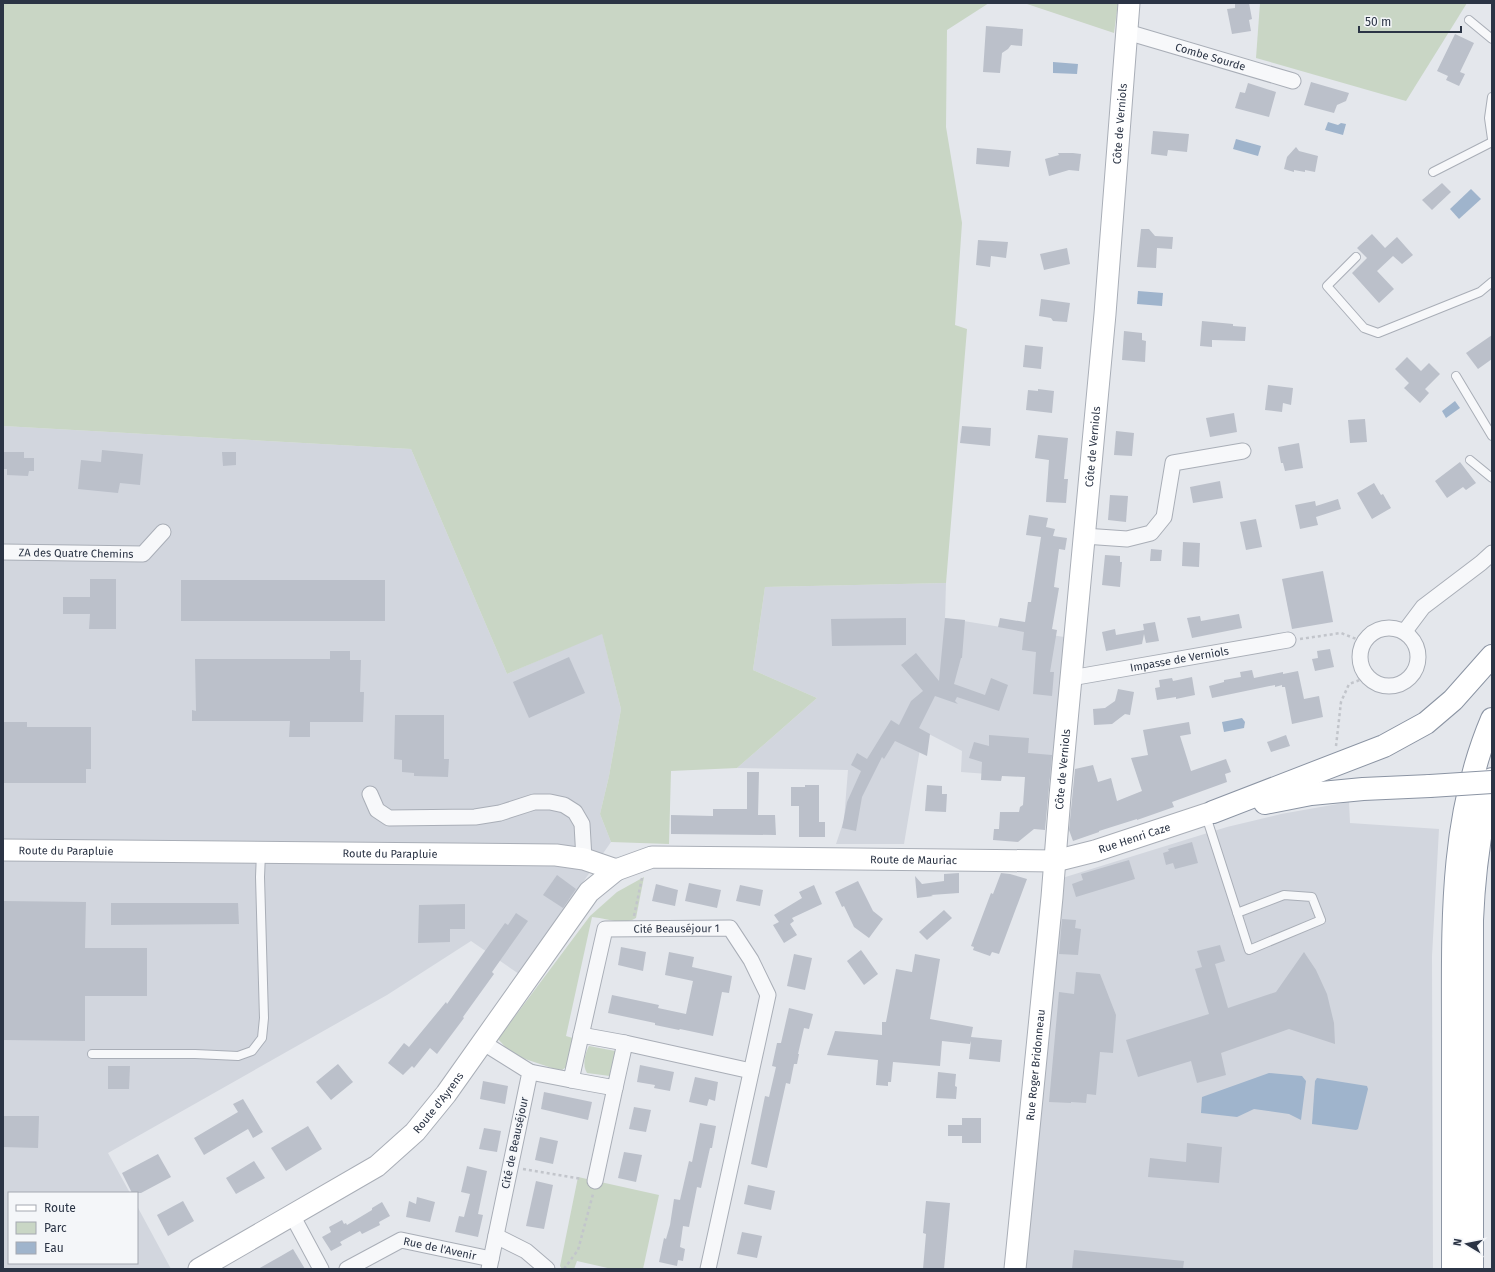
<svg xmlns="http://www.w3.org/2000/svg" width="1495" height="1272" font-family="'Fira Sans',sans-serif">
<rect width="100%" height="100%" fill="#e4e7ec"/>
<g fill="#d2d6de">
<path d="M3 426 411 449 507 674 602 633 621 709 609 776 600 814 611 842 519 974 471 941 387 995 108 1153 130 1193H9V1263H137V1206L171 1269H3Z"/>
<path d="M946 583 945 618 1064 637 1054 779 961 772 962 751 923 731 904 844H836L844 820 848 770 737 768 817 698 753 670 765 587Z"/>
<path d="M1349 802 1350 823 1439 829 1432 956 1433 1269H1023L1059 879 1227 827 1281 814Z"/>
</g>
<g fill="#c9d6c5">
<path d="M3 3H989L947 30 946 127 962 223 955 325 967 329 946 583 765 587 753 670 817 698 737 768 671 771 669 844 611 842 600 814 609 776 621 709 602 634 507 674 411 449 3 426Z"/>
<path d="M1024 3H1118L1114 33Z"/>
<path d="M1260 3H1467L1406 101 1256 58Z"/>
<path d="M644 877 636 918C622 926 607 918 592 917L566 1036 576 1039 569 1065 562 1070 555 1069 525 1059 509 1051 498 1039 590 916 617 892Z"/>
<path d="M589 1046 615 1051 616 1054 610 1076 587 1073C582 1066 585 1053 589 1046Z"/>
<path d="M578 1177 659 1195 643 1269H612L577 1261 574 1269H562L560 1266Z"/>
</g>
<g fill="#9fb4cc">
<path d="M1053 62 1078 64 1077 74 1053 73Z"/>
<path d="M1328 122 1338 125 1341 123 1346 124 1343 135 1325 130Z"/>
<path d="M1236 139 1261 146 1258 156 1233 149Z"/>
<path d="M1471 189 1481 199 1459 219 1450 209Z"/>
<path d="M1138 291 1163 293 1162 306 1137 304Z"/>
<path d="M1455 401 1460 408 1446 418 1442 411Z"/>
<path d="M1242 718 1245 722 1244 728 1224 732 1222 722Z"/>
<path d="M1269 1073 1302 1076 1306 1081 1301 1120 1289 1114 1254 1109 1237 1117 1201 1113 1202 1097Z"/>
<path d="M1317 1078 1367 1086 1368 1089 1358 1129 1356 1130 1312 1124 1315 1081Z"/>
</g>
<g fill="#bbc0ca">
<path d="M1235 3H1249L1252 19 1249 20 1251 31 1232 34 1227 9 1235 8Z"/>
<path d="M986 26 1023 29 1022 46 1011 45 1008 49 1002 53 1000 73 983 72Z"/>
<path d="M1455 34 1474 43 1460 72 1465 74 1459 86 1446 80 1448 76 1437 71Z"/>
<path d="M1311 82 1349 93 1346 101 1337 105 1334 113 1304 105Z"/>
<path d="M1248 83 1276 92 1269 117 1235 108 1240 92 1245 93Z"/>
<path d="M1153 131 1189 134 1187 152 1168 150 1167 156 1151 154Z"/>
<path d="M1296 147 1299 151 1318 156 1315 172 1305 170V172L1294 170V172L1284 169 1287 157Z"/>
<path d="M977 148 1011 151 1009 167 976 164Z"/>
<path d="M1058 153H1073L1081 154 1079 171 1069 170 1049 176 1045 159 1059 155Z"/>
<path d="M1442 183 1451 192 1432 210 1422 200Z"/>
<path d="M1141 229H1149L1155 236 1173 237 1172 249 1157 248 1156 268 1137 267Z"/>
<path d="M1372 234 1385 248 1397 237 1413 255 1402 264 1393 256 1377 271 1394 289 1379 303 1352 273 1367 258 1357 248Z"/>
<path d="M978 240 1008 242 1006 258 991 256 990 267 976 265Z"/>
<path d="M1067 248 1070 264 1044 270 1040 254Z"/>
<path d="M1041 299 1070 303 1067 322 1053 321 1051 318 1039 316Z"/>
<path d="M1202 321 1233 324V326L1246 327 1245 341 1212 340V347L1200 346Z"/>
<path d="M1124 331 1142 333V340L1146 341 1145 362 1122 360Z"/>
<path d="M1492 335V359L1478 369 1466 353Z"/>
<path d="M1025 345 1043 347 1041 369 1023 367Z"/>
<path d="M1407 357 1421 371 1429 363 1440 374 1425 389 1429 393 1420 403 1404 388 1409 383 1395 369Z"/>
<path d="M1268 385 1293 388 1291 405 1283 403 1282 412 1265 410Z"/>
<path d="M1038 389 1054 391 1052 413 1026 410 1028 390 1038 391Z"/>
<path d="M1234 413 1237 432 1210 437 1206 418Z"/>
<path d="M1365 419 1367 442 1350 443 1348 420Z"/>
<path d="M962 426 991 428 990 446 960 443Z"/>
<path d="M1116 431 1134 433 1132 456 1114 455Z"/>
<path d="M1038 435 1068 438 1064 479H1068L1066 503 1046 502 1049 460 1035 458Z"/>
<path d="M1299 443 1303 468 1285 471 1283 463H1281L1278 447Z"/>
<path d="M102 450 143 454 140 485 120 483 118 493 78 489 81 460 101 462Z"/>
<path d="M3 452H24V458H34V471H29L28 476 7 475V469H3Z"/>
<path d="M222 452H236V465L223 466Z"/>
<path d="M1460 462 1476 483 1466 490 1463 487 1447 498 1435 481Z"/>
<path d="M1220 481 1223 498 1193 503 1190 487Z"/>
<path d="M1374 483 1381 495 1383 494 1391 508 1372 519 1357 493Z"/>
<path d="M1110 495 1128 496 1126 522 1108 520Z"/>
<path d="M1338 499 1341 509 1316 517 1318 525 1300 529 1295 505 1315 501 1316 506Z"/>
<path d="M1029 515 1048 518 1046 527 1055 529 1053 536 1067 538 1065 550 1059 549 1054 587 1059 588 1052 629 1057 630 1050 672H1054L1052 696 1033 694 1036 652 1022 650 1024 632 998 627 1000 618 1025 622 1028 602H1031L1041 537 1026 535Z"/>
<path d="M1256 519 1262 547 1246 550 1240 522Z"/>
<path d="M1183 542 1200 543 1199 567 1182 566Z"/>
<path d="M1151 549 1162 550 1161 561H1150Z"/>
<path d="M1105 555 1120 556V562H1122L1120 587 1102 585Z"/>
<path d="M1323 571 1333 622 1292 629 1282 579Z"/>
<path d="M90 579H116V629H89L90 614H63V597H90Z"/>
<rect x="181" y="580" width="204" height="41"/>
<path d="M1239 614 1242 628 1192 638 1187 618 1200 616 1201 621Z"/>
<path d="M906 618V645L832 646 831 619Z"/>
<path d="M945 618 965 620 962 658H961L954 684 985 695 991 678 1008 685 999 711 957 697 955 701 958 704 935 696 919 728 930 734 927 756 895 741 884 759 882 757 862 797 856 831 842 828 847 802 861 771 851 765 857 753 867 759 891 720 899 725 911 701 923 691 901 665 916 653 939 681Z"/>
<path d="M1155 622 1159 641 1146 643 1144 634 1142 644 1106 651 1102 632 1115 629 1116 635 1144 630 1143 624Z"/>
<path d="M1330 649 1334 667 1315 671 1312 659 1318 658 1317 651Z"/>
<path d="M330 651H350V660H361L360 692H364L363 722H310V737H289L290 721H192V710L196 711 195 659H330Z"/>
<path d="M569 657 585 693 529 718 513 682Z"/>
<path d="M1252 670 1254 678 1283 672V674L1298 671 1304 699 1319 696 1323 717 1292 724 1285 687H1282V685L1275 687V685L1212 698 1209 686 1224 682V680L1241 677 1240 672Z"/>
<path d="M1192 677 1195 695 1176 699V697L1157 700 1155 688 1160 687 1159 680 1172 678 1173 681Z"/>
<path d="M1118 689 1134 692 1130 715 1125 714 1112 724 1094 725 1093 709 1105 708 1115 701Z"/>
<path d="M395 715H444V759H449L448 777 414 776V773L402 772V760L394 759Z"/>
<path d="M3 722H27V727H91V769H86V783H3Z"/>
<path d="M1189 722 1191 734 1180 736 1191 771 1226 759 1231 772 1225 774 1227 782 1172 802 1174 807 1137 820V819L1099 831V832L1073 841 1069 830 1075 769 1093 765 1098 782 1111 778 1117 801 1142 791 1131 758 1148 755 1143 730Z"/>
<path d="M989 735 1029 738 1028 753 1052 755 1045 830 1034 829 1018 842 993 840 994 829H999L1000 812H1019L1020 807 1023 805 1025 777 1002 776 1001 781 981 780 982 762 969 758 974 742 989 746Z"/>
<path d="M1286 735 1290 746 1271 752 1267 742Z"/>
<path d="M747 772H759L758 815H775L776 835 671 834V815L713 816V809H747Z"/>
<path d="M805 785H819V822H825V837H799V806H791V787H805Z"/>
<path d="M927 785 942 786V794H947L946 812 925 811Z"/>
<path d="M1192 842 1198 863 1175 869 1173 863 1166 865 1163 853 1169 851 1168 849Z"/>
<path d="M1129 860 1135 879 1076 897 1072 884 1083 880 1081 874Z"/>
<path d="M959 873V893L931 895 933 896 917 898 915 876 922 884 944 881V874Z"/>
<path d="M1001 873 1010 874 1027 879 999 954 992 952 990 956 973 950 974 947 971 946 991 893 993 894Z"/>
<path d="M557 875 576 889 563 908 543 895Z"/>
<path d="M858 881 873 911 883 919 869 938 854 927 844 906 842 907 835 892Z"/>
<path d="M689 883 721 890 717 908 685 901Z"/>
<path d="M656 884 678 890 675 906 652 901Z"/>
<path d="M740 885 763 890 760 906 736 901Z"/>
<path d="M814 885 822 904 792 918 794 921 790 924 797 935 784 943 773 925 779 922 774 915 802 898 799 892Z"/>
<path d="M3 901 86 902 85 948H147V996H85V1041L3 1040Z"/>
<path d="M111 903H238L239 924 111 925Z"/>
<path d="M465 904V929H450V942L418 943 419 905Z"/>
<path d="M944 910 952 918 927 940 919 932Z"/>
<path d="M516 913 528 921 492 972 494 974 463 1017 464 1018 437 1054 430 1048 414 1068 412 1066 403 1075 388 1063 404 1043 409 1047 446 1002 447 1004 505 923 508 925Z"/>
<path d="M1062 919 1076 920 1075 928 1081 929 1078 955 1059 954Z"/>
<path d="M1220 945 1225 961 1215 964 1228 1008 1276 992 1304 952 1316 970 1327 994 1334 1023 1335 1044 1289 1029 1221 1053 1226 1075 1197 1083 1191 1061 1138 1077 1126 1040 1209 1014 1195 969 1202 967 1197 951Z"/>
<path d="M621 947 646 952 643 971 618 965Z"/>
<path d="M861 950 878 974 864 985 847 961Z"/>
<path d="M669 952 694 957 692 967 732 976 729 993 722 992 713 1036 680 1029 679 1030 655 1025V1023L608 1013 612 995 659 1005 658 1008 686 1014 693 981 665 975Z"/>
<path d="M794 954 812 958 805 990 787 986Z"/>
<path d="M915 954 940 959 930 1019 973 1027 971 1037 1002 1040 1000 1062 969 1059 971 1041 970 1044 942 1041 940 1066 893 1062 891 1082H888V1086L876 1085 878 1060 827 1055 835 1031 882 1035V1022H886L896 969 912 972Z"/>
<path d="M1076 972 1100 974 1116 1015 1113 1053 1100 1052 1096 1095 1087 1094 1086 1103 1071 1102V1103L1049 1102 1059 992 1074 994Z"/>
<path d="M789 1008 813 1014 809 1029 804 1028 798 1054H799L797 1064H794L790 1084 786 1083 767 1168 751 1164 765 1096 769 1097 776 1067 772 1066 777 1043H781Z"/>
<path d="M338 1064 353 1082 331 1100 316 1082Z"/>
<path d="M640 1065 674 1072 670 1091 654 1088 655 1085 637 1082Z"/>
<path d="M108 1066H130L129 1089H108Z"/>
<path d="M938 1072 956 1074 955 1086 957 1087 956 1099 936 1098Z"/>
<path d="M695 1077 718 1082 715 1101 709 1099 707 1106 689 1102Z"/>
<path d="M483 1081 508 1086 505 1104 480 1099Z"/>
<path d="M544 1092 592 1102 588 1120 541 1109Z"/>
<path d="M243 1099 263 1132 253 1138 248 1129 204 1155 194 1138 238 1112 233 1104Z"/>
<path d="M634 1107 651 1110 646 1132 629 1129Z"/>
<path d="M3 1116H39L38 1148 3 1147Z"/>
<path d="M962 1118H981V1143H962V1136H948V1125H962Z"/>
<path d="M700 1123 716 1126 712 1148H710L701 1188 697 1187 689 1227 683 1226 680 1247 685 1249 683 1261 678 1260 677 1266 659 1262 664 1238 666 1239 670 1225 674 1199 680 1200 689 1161 692 1162Z"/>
<path d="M308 1126 322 1149 286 1171 271 1148Z"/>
<path d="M484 1128 501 1131 497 1152 479 1149Z"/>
<path d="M540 1137 558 1141 553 1164 535 1160Z"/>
<path d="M1187 1143 1222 1147 1219 1183 1148 1177 1150 1158 1186 1162Z"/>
<path d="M624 1152 642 1155 636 1182 618 1178Z"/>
<path d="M158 1154 171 1177 141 1193H132L122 1173Z"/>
<path d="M254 1161 265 1178 236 1194 226 1178Z"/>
<path d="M467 1166 487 1171 478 1214 483 1215 478 1237 455 1232 459 1216 464 1217 470 1194 461 1192Z"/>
<path d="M536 1181 553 1185 544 1229 526 1226Z"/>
<path d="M748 1185 775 1191 771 1210 744 1204Z"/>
<path d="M417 1197 435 1202 430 1222 406 1217 409 1201 416 1204Z"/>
<path d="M183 1201 194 1221 168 1236 157 1215Z"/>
<path d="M926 1201 950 1203 944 1269H923L926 1234 923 1233Z"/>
<path d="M382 1202 390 1216 379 1222 380 1225 362 1234 360 1231 340 1242 342 1245 331 1251 322 1237 331 1232 329 1227 342 1220 344 1224 346 1223 347 1225 372 1210V1208Z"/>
<path d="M742 1232 762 1236 757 1258 737 1254Z"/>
<path d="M293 1249 305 1269H258L281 1256Z"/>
<path d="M1074 1250 1184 1261 1183 1269H1072Z"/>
</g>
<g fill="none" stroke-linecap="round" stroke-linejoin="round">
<defs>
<g id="lane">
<path d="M1469 20 1492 39"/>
<path d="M1492 97 1489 118 1492 139"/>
<path d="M1433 172 1492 142"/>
<path d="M1356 257 1327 286 1364 328 1378 333 1480 292 1492 282"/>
<path d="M1456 376 1492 436"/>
<path d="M1470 460 1492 478"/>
<path d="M1206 816 1234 903 1249 950 1321 920 1312 897 1284 895 1237 913"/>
<path d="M92 1054H195L238 1056 252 1051 262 1038 264 1018 260 877 261 853"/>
</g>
<g id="street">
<path id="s1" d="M1127 32 1293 81"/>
<path d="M1084 536 1127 539 1151 533 1164 517 1173 463 1243 451"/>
<path id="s2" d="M3 552 143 554 163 532"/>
<circle cx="1389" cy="657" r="29"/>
<path d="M1405 631 1423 607 1481 563 1492 553"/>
<path id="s3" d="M1071 678 1288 640"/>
<path d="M370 794 377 810 389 818 475 817 500 813 534 802H550L564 805 575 812 582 824 584 859"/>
<path d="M581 1035 625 1043"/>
<path d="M482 1042 530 1072 489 1269"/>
<path id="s4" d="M530 1072 571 1080 605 929 730 928 751 960 768 995 708 1269"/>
<path d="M571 1080 615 1088 625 1043 751 1071"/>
<path d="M595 1181 615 1088"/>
<path d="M292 1215 321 1269"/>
<path d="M496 1236 526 1251 547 1269"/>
<path id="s5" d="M347 1269 401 1240 491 1259"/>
</g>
<g id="secondary">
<path id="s6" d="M3 850 556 855 584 859 616 870 652 857 1055 861 1095 851 1213 812"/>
<path id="s7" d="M199 1269 377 1166 415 1132 446 1094 589 892 616 870"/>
<path id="s8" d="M1015 1269 1052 897 1060 796 1105 314 1129 3"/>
</g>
<g id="highway">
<path d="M1265 803 1311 794 1363 789 1430 786"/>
<path d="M1213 812 1384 746 1426 723 1453 700 1492 656"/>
<path d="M1453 1269C1453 1190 1453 1111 1453 1033 1453 926 1449 820 1492 719"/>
<path d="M1472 1269V920C1474 872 1480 826 1492 779"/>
</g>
</defs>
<use href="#lane" stroke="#a9aeb7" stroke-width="10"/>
<use href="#street" stroke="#a9aeb7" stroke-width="17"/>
<use href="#secondary" stroke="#a9aeb7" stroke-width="23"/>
<use href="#highway" stroke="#8b94a3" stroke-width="24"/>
<g stroke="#c2c5cb" stroke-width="2.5" stroke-dasharray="3 3" stroke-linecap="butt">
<path d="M1300 639 1341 633 1364 642"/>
<path d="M1336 746 1341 702 1349 684 1368 677"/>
<path d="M634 916 642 878"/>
<path d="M523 1169 582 1179"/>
<path d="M564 1269 578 1250 593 1194"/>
</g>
<use href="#lane" stroke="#f7f8fa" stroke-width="8"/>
<use href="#street" stroke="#f7f8fa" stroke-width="15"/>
<use href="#secondary" stroke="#fff" stroke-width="21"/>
<use href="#highway" stroke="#fff" stroke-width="22"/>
<defs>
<path id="highway-bridge" d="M1430 786 1492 782"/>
</defs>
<use href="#highway-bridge" stroke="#8b94a3" stroke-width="24" stroke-linecap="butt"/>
<use href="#highway-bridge" stroke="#fff" stroke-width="22"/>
</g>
<g text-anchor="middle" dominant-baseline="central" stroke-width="3.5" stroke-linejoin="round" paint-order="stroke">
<g font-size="11" fill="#2b3445" stroke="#f4f6f9">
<text stroke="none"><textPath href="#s1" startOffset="87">Combe Sourde</textPath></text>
<text stroke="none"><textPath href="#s8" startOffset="1150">Côte de Verniols</textPath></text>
<text stroke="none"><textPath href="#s8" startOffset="826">Côte de Verniols</textPath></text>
<text stroke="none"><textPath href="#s2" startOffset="73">ZA des Quatre Chemins</textPath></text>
<text stroke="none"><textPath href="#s3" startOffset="110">Impasse de Verniols</textPath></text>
<text stroke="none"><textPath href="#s8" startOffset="502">Côte de Verniols</textPath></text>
<text stroke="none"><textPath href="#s6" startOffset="1139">Rue Henri Caze</textPath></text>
<text stroke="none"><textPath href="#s6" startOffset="63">Route du Parapluie</textPath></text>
<text stroke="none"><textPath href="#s6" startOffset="387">Route du Parapluie</textPath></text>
<text stroke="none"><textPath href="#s6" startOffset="915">Route de Mauriac</textPath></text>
<text stroke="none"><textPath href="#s4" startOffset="268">Cité Beauséjour 1</textPath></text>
<text stroke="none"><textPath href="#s8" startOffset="205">Rue Roger Bridonneau</textPath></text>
<text stroke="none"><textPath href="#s7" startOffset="294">Route d'Ayrens</textPath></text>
<text transform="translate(515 1143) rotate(-78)">Cité de Beauséjour</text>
<text stroke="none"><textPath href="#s5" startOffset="101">Rue de l'Avenir</textPath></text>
</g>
</g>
<rect width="1495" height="1272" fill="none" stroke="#2b3445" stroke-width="8"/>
<rect x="8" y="1192" width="130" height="72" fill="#f4f6f9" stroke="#a4a8b1"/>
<rect x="16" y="1205" width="20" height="6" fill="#ffffff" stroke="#a4a8b1"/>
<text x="44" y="1212" font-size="12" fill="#2b3445">Route</text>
<rect x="16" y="1222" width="20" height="12" fill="#c9d6c5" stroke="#a4a8b1"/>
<text x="44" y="1232" font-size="12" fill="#2b3445">Parc</text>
<rect x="16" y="1242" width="20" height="12" fill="#9fb4cc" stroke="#a4a8b1"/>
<text x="44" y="1252" font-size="12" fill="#2b3445">Eau</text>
<g transform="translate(1467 1244) rotate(280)" stroke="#f4f6f9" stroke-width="3" paint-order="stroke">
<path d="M0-3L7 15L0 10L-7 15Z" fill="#2b3445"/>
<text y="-6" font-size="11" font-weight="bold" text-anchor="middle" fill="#2b3445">N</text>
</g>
<path d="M1359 26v6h102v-6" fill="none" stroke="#2b3445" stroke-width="2"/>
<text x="1365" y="26" font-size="12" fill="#2b3445" stroke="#f4f6f9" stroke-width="3" paint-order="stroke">50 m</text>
</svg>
